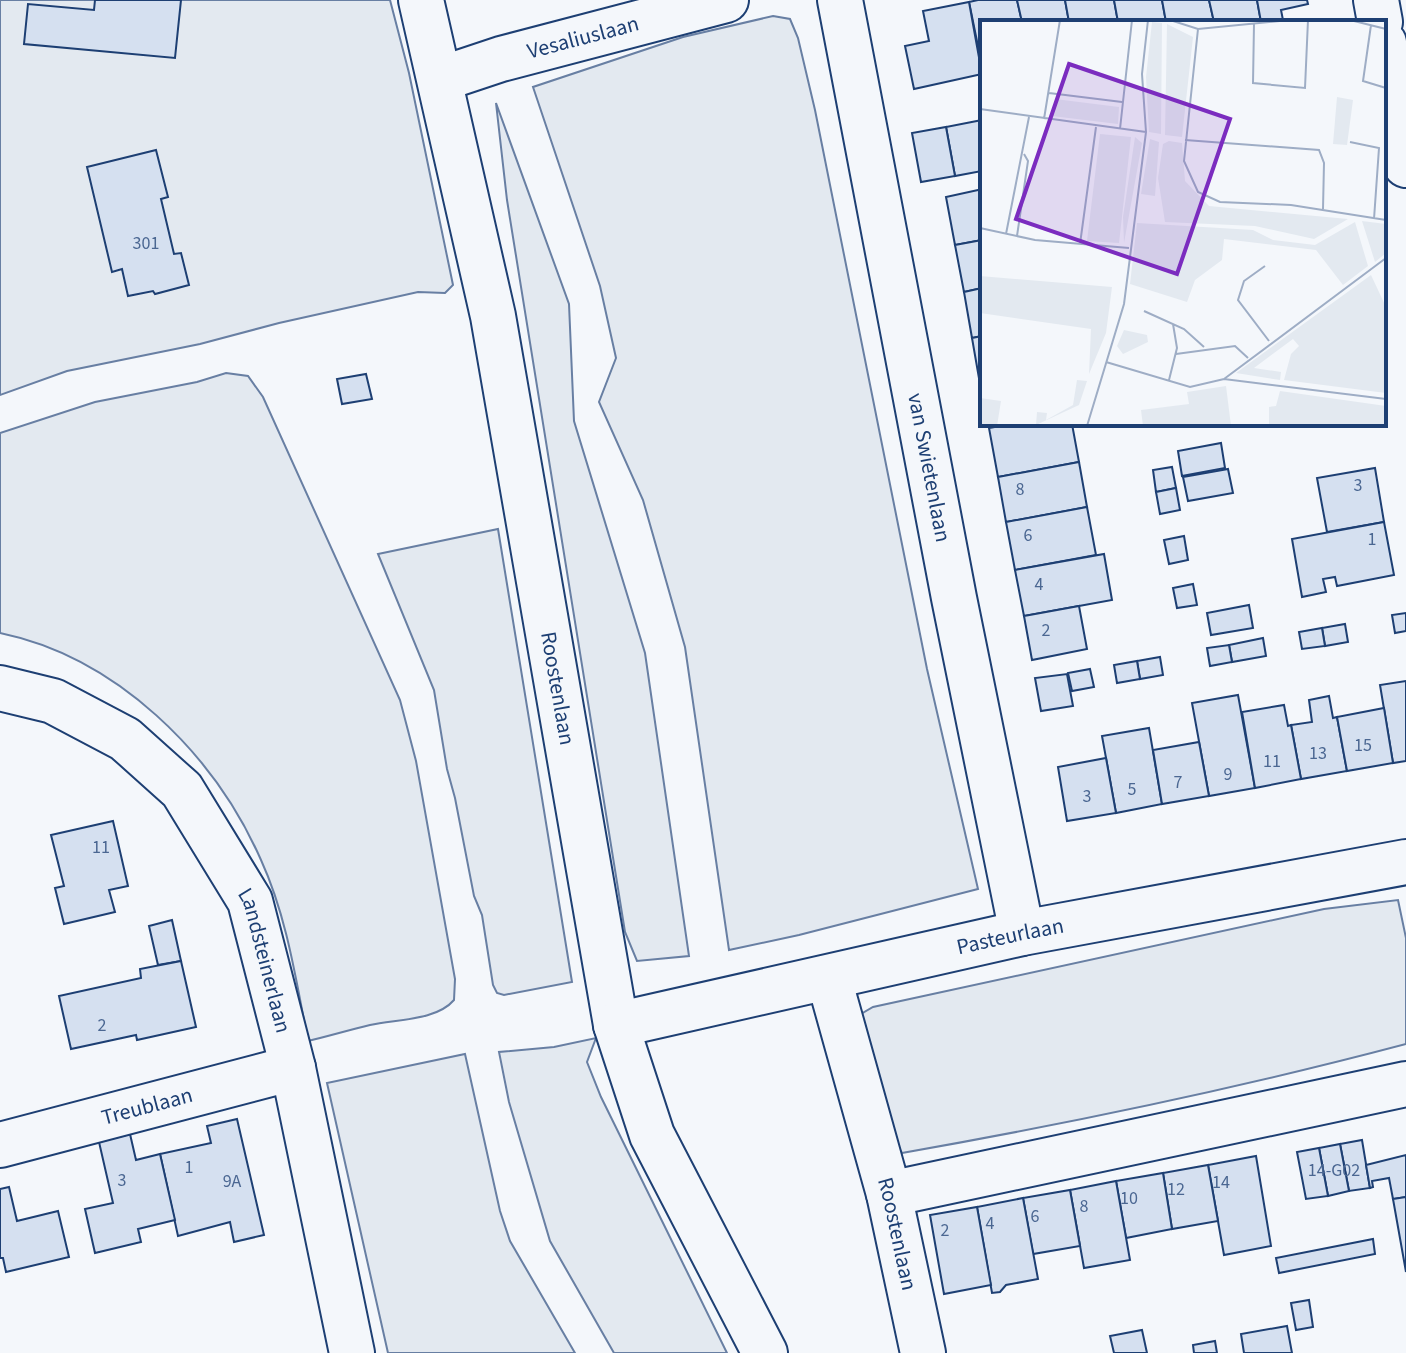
<svg xmlns="http://www.w3.org/2000/svg" width="1406" height="1353" font-family="'Source Sans 3',sans-serif">
<rect width="100%" height="100%" fill="#f4f7fb"/>
<g fill="#e3e9f0" stroke="#687fa3" stroke-width="2">
<path d="M0 0H390L409 73 453 285 445 293 418 292 279 323 200 344 67 371 0 395Z"/>
<path d="M773 16 790 19 798 38 815 110 927 669 978 889 799 935 729 950 685 647 643 500 599 402 616 358 600 286 533 87 683 37Z"/>
<path d="M496 103 569 304 574 421 645 653 689 956 637 961 625 932 507 200Z"/>
<path d="M226 373 248 376 263 397 400 700 416 761 455 979 454 1000C436 1021 396 1019 370 1025 349 1030 329 1036 308 1041 296 980 287 917 261 860 214 753 116 657 0 633V433L95 402 197 382Z"/>
<path d="M498 529 572 982 504 995 497 993 493 985 482 915 474 896 455 798 447 769 434 690 378 554Z"/>
<path d="M1398 900 1406 938V1044C1240 1088 1072 1123 902 1153L894 1140 861 1014 873 1007 1324 909Z"/>
<path d="M596 1038 587 1062 601 1097 727 1353H614L550 1241 509 1102 499 1052 554 1047Z"/>
<path d="M465 1054 500 1211 510 1241 575 1353H388L327 1083Z"/>
</g>
<g fill="#d5e0f0" stroke="#1d3f73" stroke-width="2">
<path d="M95 0H181L175 58 24 44 28 4 94 10Z"/>
<path d="M978 0H1017L1022 22H982L980 56 969 2Z"/>
<path d="M1017 0H1065L1069 22H1022Z"/>
<path d="M1065 0H1114L1118 22H1069Z"/>
<path d="M1114 0H1162L1166 22H1118Z"/>
<path d="M1162 0H1209L1214 22H1166Z"/>
<path d="M1209 0H1257L1261 22H1214Z"/>
<path d="M1257 0H1307L1308 4 1281 10 1283 20 1261 22Z"/>
<path d="M969 2 982 74 914 89 905 46 929 41 923 11Z"/>
<path d="M982 120V171L955 176 946 127Z"/>
<path d="M946 127 955 176 921 182 912 133Z"/>
<path d="M156 150 168 197 161 199 174 254 181 253 189 285 155 294 153 291 128 296 122 269 112 272 87 167Z"/>
<path d="M978 190H982V240L955 245 946 197Z"/>
<path d="M982 240V288L964 292 955 245Z"/>
<path d="M982 288V336L972 338 964 292Z"/>
<path d="M982 336V384H980L972 338Z"/>
<path d="M366 374 372 399 342 404 337 379Z"/>
<path d="M1012 424H1072L1079 462 998 477 989 428Z"/>
<path d="M1221 443 1225 468 1182 476 1178 451Z"/>
<path d="M1079 462 1087 507 1006 522 998 477Z"/>
<path d="M1172 467 1176 488 1156 492 1153 470Z"/>
<path d="M1375 468 1384 522 1327 532 1317 478Z"/>
<path d="M1228 469 1233 493 1188 501 1183 477Z"/>
<path d="M1176 488 1180 510 1160 514 1156 492Z"/>
<path d="M1087 507 1096 555 1015 570 1006 522Z"/>
<path d="M1384 522 1394 575 1337 586 1335 577 1323 579 1326 592 1302 597 1292 539Z"/>
<path d="M1184 536 1188 560 1169 564 1164 540Z"/>
<path d="M1104 554 1112 600 1024 616 1015 570Z"/>
<path d="M1193 584 1197 605 1177 608 1173 588Z"/>
<path d="M1249 605 1253 628 1211 635 1207 613Z"/>
<path d="M1079 606 1087 649 1032 660 1024 616Z"/>
<path d="M1406 613V631L1395 633 1392 615Z"/>
<path d="M1345 624 1348 642 1325 646 1322 628Z"/>
<path d="M1322 628 1325 646 1302 649 1299 632Z"/>
<path d="M1263 638 1266 656 1232 662 1229 645Z"/>
<path d="M1229 645 1232 662 1210 666 1207 648Z"/>
<path d="M1160 657 1163 675 1140 679 1137 661Z"/>
<path d="M1137 661 1140 679 1117 683 1114 665Z"/>
<path d="M1090 669 1094 687 1072 691 1068 673Z"/>
<path d="M1067 674 1073 706 1041 711 1035 678Z"/>
<path d="M1406 681V761L1393 763 1380 685Z"/>
<path d="M1238 695 1255 788 1209 796 1192 703Z"/>
<path d="M1329 696 1333 718 1337 717 1347 771 1301 779 1291 725 1312 722 1309 700Z"/>
<path d="M1284 705 1288 726 1291 725 1301 779 1255 788 1242 712Z"/>
<path d="M1384 708 1393 763 1347 771 1337 717Z"/>
<path d="M1149 728 1162 804 1116 813 1102 736Z"/>
<path d="M1199 742 1209 796 1162 804 1153 750Z"/>
<path d="M1106 758 1116 813 1067 821 1058 767Z"/>
<path d="M113 821 128 886 109 890 115 912 64 924 55 888 64 886 51 835Z"/>
<path d="M172 920 181 961 158 965 149 926Z"/>
<path d="M181 961 196 1027 137 1040 136 1035 71 1049 59 996 141 978 140 969Z"/>
<path d="M237 1119 264 1235 234 1242 230 1222 178 1236 160 1154 211 1143 207 1126Z"/>
<path d="M130 1134 136 1160 160 1154 175 1220 138 1229 141 1242 95 1253 85 1209 113 1203 99 1142Z"/>
<path d="M1362 1140 1370 1188 1349 1191 1340 1144Z"/>
<path d="M1340 1144 1349 1191 1328 1196 1319 1148Z"/>
<path d="M1319 1148 1328 1196 1306 1199 1297 1152Z"/>
<path d="M1406 1155V1197L1393 1199 1389 1178 1372 1181 1373 1187 1370 1188 1366 1165Z"/>
<path d="M1256 1156 1271 1246 1224 1255 1208 1165Z"/>
<path d="M1208 1165 1218 1221 1172 1229 1163 1173Z"/>
<path d="M1163 1173 1172 1229 1126 1238 1116 1181Z"/>
<path d="M1116 1181 1130 1260 1084 1268 1070 1190Z"/>
<path d="M9 1187 17 1221 58 1211 69 1257 6 1272 3 1258H0V1189Z"/>
<path d="M1070 1190 1080 1246 1033 1254 1023 1198Z"/>
<path d="M1406 1197V1272L1393 1199Z"/>
<path d="M1023 1198 1038 1279 1006 1285 1000 1292 992 1293 977 1207Z"/>
<path d="M977 1207 991 1285 944 1294 930 1215Z"/>
<path d="M1373 1239 1375 1254 1279 1273 1276 1258Z"/>
<path d="M1309 1300 1313 1327 1296 1330 1291 1303Z"/>
<path d="M1287 1326 1292 1353H1244L1241 1334Z"/>
<path d="M1142 1330 1147 1353H1114L1110 1336Z"/>
<path d="M1215 1341 1217 1353H1194L1193 1345Z"/>
</g>
<g fill="none" stroke-linecap="round" stroke-linejoin="round">
<defs>
<g id="minor">
<path id="s1" d="M421 0 493 316 616 1025 652 1135 765 1353"/>
<path id="s2" d="M840 0 954 598 1022 933"/>
<path d="M1376 0 1380 22"/>
<path d="M1384 43 1406 165"/>
<path id="s3" d="M441 79 501 59 726 0"/>
<path id="s4" d="M0 688 53 701 125 739 182 790 250 901 293 1068 352 1353"/>
<path id="s5" d="M829 979 889 1194 923 1353"/>
<path id="s6" d="M616 1025 1022 933 1406 862"/>
<path id="s7" d="M0 1145 293 1068"/>
<path d="M889 1194 1406 1084"/>
</g>
</defs>
<use href="#minor" stroke="#1d3f73" stroke-width="48"/>
<use href="#minor" stroke="#f4f7fb" stroke-width="44"/>
</g>
<g text-anchor="middle" dominant-baseline="central" stroke-width="6" stroke-linejoin="round" paint-order="stroke">
<g font-size="18" fill="#4b6792">
<text x="146" y="243">301</text>
<text x="1358" y="485">3</text>
<text x="1020" y="489">8</text>
<text x="1028" y="535">6</text>
<text x="1372" y="539">1</text>
<text x="1039" y="584">4</text>
<text x="1046" y="630">2</text>
<text x="1363" y="745">15</text>
<text x="1318" y="753">13</text>
<text x="1272" y="761">11</text>
<text x="1228" y="774">9</text>
<text x="1178" y="782">7</text>
<text x="1132" y="789">5</text>
<text x="1087" y="796">3</text>
<text x="101" y="847">11</text>
<text x="102" y="1025">2</text>
<text x="189" y="1167">1</text>
<text x="1334" y="1170">14-G02</text>
<text x="122" y="1180">3</text>
<text x="232" y="1181">9A</text>
<text x="1221" y="1182">14</text>
<text x="1176" y="1189">12</text>
<text x="1129" y="1198">10</text>
<text x="1084" y="1206">8</text>
<text x="1035" y="1216">6</text>
<text x="990" y="1223">4</text>
<text x="945" y="1230">2</text>
</g>
<g font-size="22" fill="#1d3f73" stroke="#f4f7fb">
<text stroke="none"><textPath href="#s3" startOffset="148">Vesaliuslaan</textPath></text>
<text stroke="none"><textPath href="#s2" startOffset="476">van Swietenlaan</textPath></text>
<text stroke="none"><textPath href="#s1" startOffset="702">Roostenlaan</textPath></text>
<text stroke="none"><textPath href="#s6" startOffset="404">Pasteurlaan</textPath></text>
<text stroke="none"><textPath href="#s4" startOffset="404">Landsteinerlaan</textPath></text>
<text stroke="none"><textPath href="#s7" startOffset="152">Treublaan</textPath></text>
<text stroke="none"><textPath href="#s5" startOffset="264">Roostenlaan</textPath></text>
</g>
</g>
<g transform="translate(980 20)">
<rect width="406" height="406" fill="#f4f7fb"/>
<path d="M172 2 182 3 181 114 169 112 166 57ZM187 4 213 17 202 117 185 115ZM357 77 373 80 367 125 353 124ZM75 79 139 87 138 104 72 96ZM120 114 151 117 139 223 107 221ZM155 117 162 123 144 223 143 197ZM170 119 179 122 175 176 161 174ZM189 121 202 123 205 161 229 186 368 199 334 219 275 206 185 202 178 158 183 124ZM382 201 406 204V233L395 242ZM375 202 388 246 363 265 336 230 244 219 242 240 215 260 207 282 150 264 157 203 273 210 293 220 335 225ZM391 255 406 287V373L304 360 311 334 319 326 313 319 274 348 301 352 300 360 256 353ZM0 256 132 267 126 313 109 354 111 309 0 293ZM144 310 167 315 168 322 143 334 137 326ZM97 360 107 361 99 385 56 405 57 392 67 393 66 400 93 385ZM246 366 251 406H163L161 390 209 384 207 372ZM300 371 406 386V406H289V387L296 386ZM0 378 21 381 17 406H0Z" fill="#e3e9f0"/>
<path fill="none" stroke="#9eadc5" stroke-width="2" d="M190 0 218 9 310 0M370 0 406 9M274 4 273 63 325 68 328 0M391 5 383 61 406 68M218 9 204 141 218 172 240 182 311 185 406 200M69 73 142 82M0 89 166 112M64 99 80 0M140 109 152 0M205 120 339 130 344 143 343 189M370 122 399 128 394 199M0 208 55 220 149 228M26 214 49 97M37 216 48 141 44 134M100 224 116 107M285 246 264 261 258 280 289 321M164 291 204 309 224 327M196 334 255 326 268 338M126 342 210 367 244 359 406 379M244 359 406 238M189 360 197 328 193 304M107 406 144 284 166 112 162 54 168 0"/>
<path fill="#7b2cbf" fill-opacity="0.15" stroke="#7b2cbf" stroke-width="4" d="M89 44 250 99 197 254 36 199Z"/>
<rect width="406" height="406" fill="none" stroke="#1d3f73" stroke-width="4"/>
</g>
</svg>
